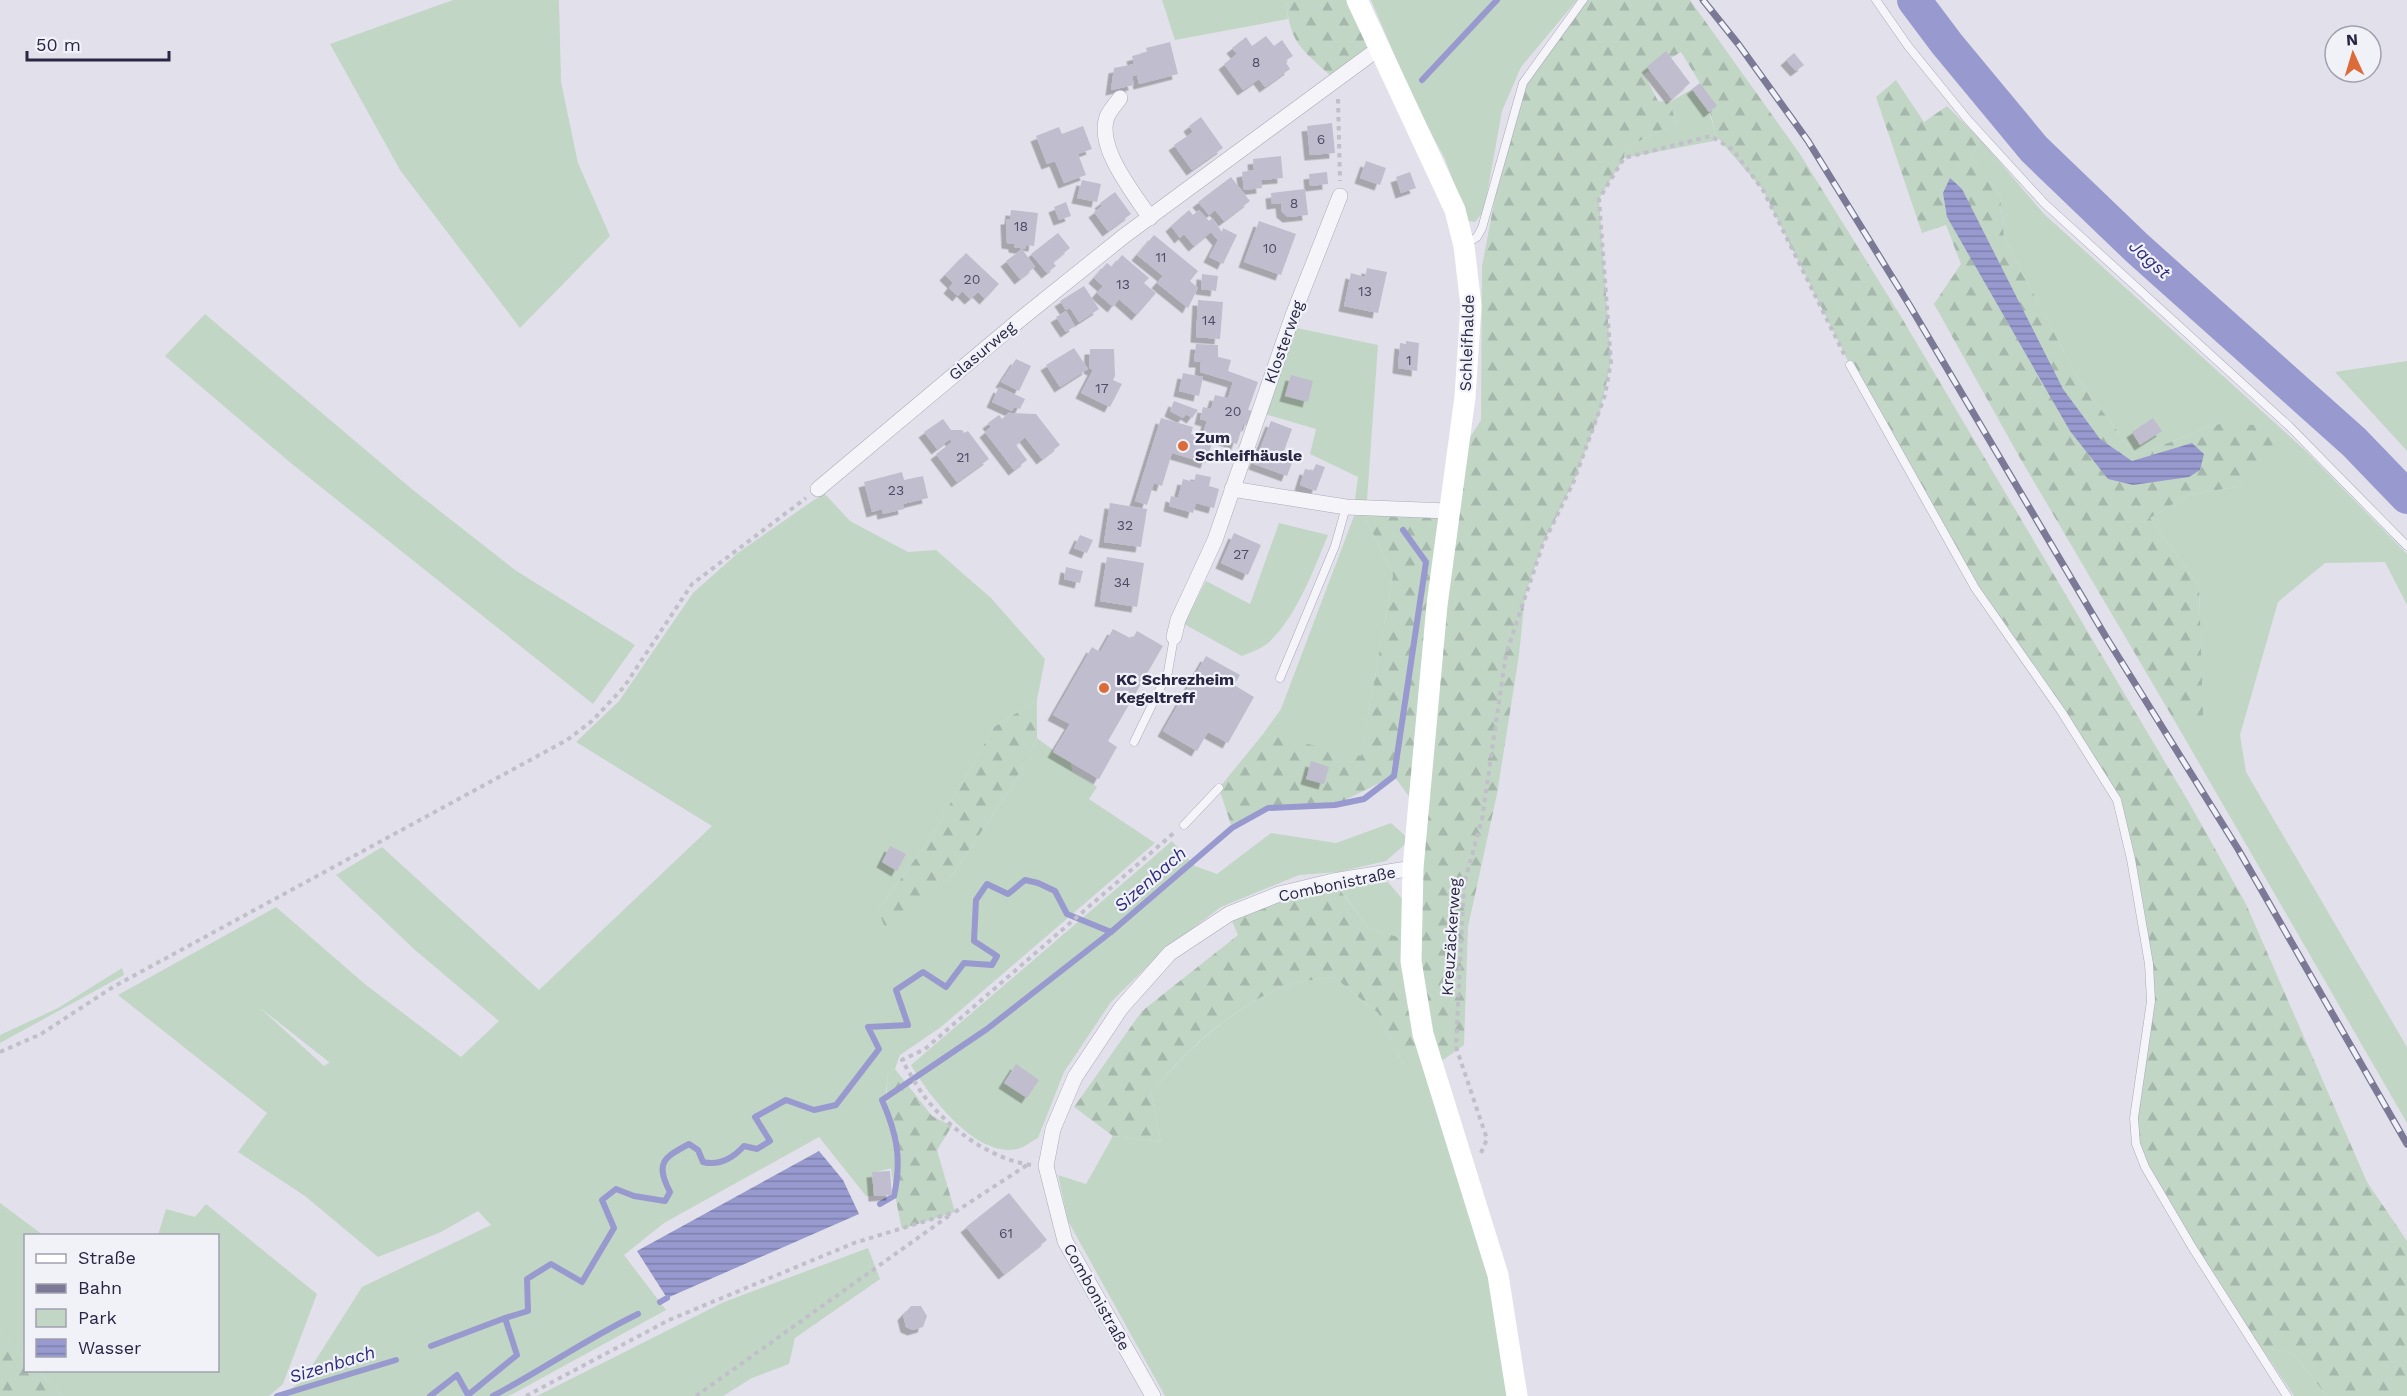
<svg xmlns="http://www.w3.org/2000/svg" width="2407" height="1396" font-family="'Work Sans',sans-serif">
<defs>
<pattern id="forest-firs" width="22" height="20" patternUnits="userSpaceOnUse" patternTransform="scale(1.5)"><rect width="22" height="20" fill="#c1d6c5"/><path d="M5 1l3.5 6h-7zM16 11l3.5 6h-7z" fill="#a6b8ab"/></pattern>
<pattern id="water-rules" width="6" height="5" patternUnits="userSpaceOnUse" patternTransform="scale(1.5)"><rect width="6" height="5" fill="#989acf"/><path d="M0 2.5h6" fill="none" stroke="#7c7eaa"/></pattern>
<filter id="shadow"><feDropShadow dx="-5.5" dy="5.5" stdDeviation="0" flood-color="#0004"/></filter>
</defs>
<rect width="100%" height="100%" fill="#e2e1eb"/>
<g fill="#c1d6c5" fill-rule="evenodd">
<path d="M453 0H559L561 82 578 163 610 236 520 328 400 170 330 44Z"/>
<path d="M1162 0H1286L1288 19 1175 40Z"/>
<path d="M1371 0H1577L1521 67 1502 111 1484 211 1475 222 1468 221 1445 159 1415 103Z"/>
<path d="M1692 89 1709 112 1717 137 1714 141 1624 158 1625 148 1676 123 1670 102Z"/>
<path d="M1980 139 2044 214 2306 451 2407 554V605L2385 562 2325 563 2278 602 2240 735 2246 772 2407 1047V1123L2177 725 2202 714 2199 587 2150 518 2190 494 2244 486 2219 424 2135 455 2077 377 2004 237 2000 195 1971 157Z"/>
<path d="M205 314 413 490 515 570 635 645 593 704 292 464 165 356Z"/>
<path d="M1292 327 1378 345 1367 500H1355L1358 477 1310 454 1316 429 1261 413Z"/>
<path d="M2407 361V451L2335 372Z"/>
<path d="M824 493 850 521 908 552 936 550 991 598 1045 659 1037 700 994 727 930 839 878 910 947 882 1012 787 1037 738 1071 763 1072 771 1097 787 1089 799 1155 843 941 1027 900 1055 895 1069 888 1073 885 1101 892 1168 872 1173 874 1196H866L819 1137 664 1223 624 1255 666 1310 509 1396H281L303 1380 362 1287 491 1225 478 1211 441 1232 378 1257 305 1196 238 1152 267 1113 118 995 276 907 366 985 461 1057 499 1021 415 950 336 875 382 847 539 990 712 826 576 742 619 701 693 593 739 552ZM259 1007 329 1062V1063L324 1066Z"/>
<path d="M1364 515 1393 575 1361 757 1263 734 1281 709 1354 516Z"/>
<path d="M1279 523 1328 535C1314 569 1296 618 1268 643 1261 649 1251 652 1242 656L1184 624 1206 581 1250 604Z"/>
<path d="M1391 823 1410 840 1386 861 1338 872 1299 875 1221 907 1164 950 1111 1002 1064 1072 1038 1138C1032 1141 1024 1148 1017 1149 976 1158 929 1096 911 1065L1172 841 1195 866 1217 874 1271 833 1336 843Z"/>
<path d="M1388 882 1404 901 1401 938 1369 928 1339 888Z"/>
<path d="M122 968 124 975 0 1043V1035L58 1008Z"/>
<path d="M1334 977 1378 1013 1403 1064H1425L1462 1180 1494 1300 1508 1396H1165L1068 1221 1058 1175 1086 1184 1113 1136 1161 1142 1151 1093C1187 1050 1234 1005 1288 985 1302 980 1319 980 1334 977Z"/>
<path d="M0 1203 43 1235 26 1236 25 1358 0 1333Z"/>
<path d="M206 1204 317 1294 283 1384 269 1396H63L38 1371 218 1370V1236L158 1235 166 1209 195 1217Z"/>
<path d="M868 1248 880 1279 795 1338 789 1364 752 1378 723 1396H537L724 1302Z"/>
<path d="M2261 1347 2293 1353 2327 1396H2294Z"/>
</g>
<g fill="url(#forest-firs)">
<path d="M1286 0H1350L1371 47 1331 76C1300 48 1290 43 1286 0Z"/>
<path d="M1583 0H1690L1800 154 1900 315 2191 806 2246 904 2367 1182 2407 1241V1396H2327L2293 1353 2261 1347 2192 1247 2136 1144 2134 1118 2147 1039 2149 964 2117 800 1975 588 1850 365 1763 190 1717 137 1703 88 1681 52 1644 74 1658 101 1670 102 1676 123 1625 148 1624 158 1599 199 1611 362 1600 412 1574 481 1543 544 1525 596 1519 655 1497 794 1468 927 1464 1045 1436 1065 1417 960 1420 868 1444 602 1464 447 1481 420 1482 266 1510 120 1523 83Z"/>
<path d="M1896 80 1924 122 1947 106 1980 139 1971 157 2000 195 2004 237 2077 377 2135 455 2219 424 2265 425 2276 434 2269 457 2244 486 2190 494 2150 518 2199 587 2203 715 2177 725 2020 458 1934 304 1961 264 1946 225 1922 233 1876 97Z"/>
<path d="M1418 510 1449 511 1419 810 1394 776 1335 805 1268 808 1232 828 1219 788 1263 734 1361 756 1393 575 1364 515Z"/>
<path d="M1037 700V738L1012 787 947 882 897 930 884 925 878 910 930 839 994 727Z"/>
<path d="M1333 881 1369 928 1401 938 1425 1064H1403L1378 1013 1334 977C1319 980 1302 980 1288 985 1234 1005 1187 1049 1151 1093L1161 1142 1113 1136 1074 1107 1142 1011 1238 935 1229 914Z"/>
<path d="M895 1069 932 1116 952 1126 937 1150 955 1212 902 1229C891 1179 883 1124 888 1073Z"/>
<path d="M0 1333 25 1358 26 1370 38 1371 63 1396H0Z"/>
</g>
<g fill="url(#water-rules)">
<path d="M1950 178 1962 189 2063 389 2100 439 2132 461 2192 443 2204 454 2200 470 2189 477 2133 485 2108 479 2070 431 1947 217 1943 193Z"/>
<path d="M819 1151 843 1180 859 1214 667 1298 637 1251Z"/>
</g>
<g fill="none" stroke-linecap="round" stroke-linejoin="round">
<g stroke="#989acf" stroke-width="6">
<path d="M1422 80 1497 0"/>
<path d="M880 1204 894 1196C902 1159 897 1134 882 1100L987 1029 1111 932"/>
<path d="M660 1302 667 1298"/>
<path d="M431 1346 505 1318"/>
<path d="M277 1396 396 1360"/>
<path d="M430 1396 457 1375 468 1395 517 1355 505 1318 528 1311 527 1279 551 1264 582 1282 614 1228 602 1200 616 1189 634 1196 665 1201 670 1192C655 1163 663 1158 689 1144L698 1150 703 1162C719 1166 733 1158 744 1146L757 1149 770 1141 755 1117 786 1100 814 1110 836 1105 879 1049 868 1027 908 1025 896 990 923 972 946 987 964 963 992 965 997 956 974 941 976 900 987 884 1008 894 1025 880 1038 883 1055 891 1067 914 1111 932 1232 828 1268 808 1335 805 1364 799 1394 776 1426 562 1403 530"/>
<path d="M493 1396C542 1370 588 1338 638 1314"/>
</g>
<path stroke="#989acf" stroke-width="34" d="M1914 0 1947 44 2034 149 2137 248 2354 442 2407 497"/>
</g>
<g fill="#bfbdce" filter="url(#shadow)">
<path d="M1266 36 1274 46 1282 40 1293 56 1285 61 1290 69 1265 87 1259 79 1243 90 1224 64 1237 54 1232 48 1246 37 1252 46Z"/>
<path d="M1170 42 1178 74 1139 84 1137 75 1132 76 1134 85 1111 90 1114 68 1134 64 1132 56 1147 52 1146 48Z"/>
<path d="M1666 51 1690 83 1672 99 1647 67Z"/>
<path d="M1794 53 1804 65 1796 71 1786 60Z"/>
<path d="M1700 83 1717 106 1709 112 1692 89Z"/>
<path d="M1201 117 1223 148 1192 170 1174 145 1193 132 1189 126Z"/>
<path d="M1332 123 1335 153 1310 155 1307 126Z"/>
<path d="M1083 126 1092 149 1078 154 1086 175 1064 183 1055 161 1047 164 1036 136 1059 127 1062 134Z"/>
<path d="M1281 156 1283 178 1261 180 1262 188 1244 190 1242 172 1254 170 1253 159Z"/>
<path d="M1366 161 1386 168 1380 185 1360 178Z"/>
<path d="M1327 172 1328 184 1310 186 1309 174Z"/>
<path d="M1410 172 1416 188 1401 193 1396 177Z"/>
<path d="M1231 177 1250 201 1224 221 1215 210 1209 215 1198 202Z"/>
<path d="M1082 180 1101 184 1097 202 1077 198Z"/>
<path d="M1305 189 1308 215 1288 217 1282 212 1281 203 1272 204 1271 193Z"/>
<path d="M1115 192 1131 214 1108 231 1094 212 1102 206 1100 203Z"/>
<path d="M1066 202 1071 216 1059 220 1054 207Z"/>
<path d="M1011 210 1038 213 1034 246 1026 245 1025 249 1014 247V244L1007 243 1006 219H1010Z"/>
<path d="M1189 210 1193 215 1199 210 1209 221 1212 218 1222 232 1223 228 1237 235 1223 264 1209 257 1218 240 1211 232 1194 246 1184 234 1180 238 1171 226Z"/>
<path d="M1259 221 1296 234 1281 275 1244 262Z"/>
<path d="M1058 233 1070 248 1053 262 1056 266 1047 273 1031 254Z"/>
<path d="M1154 235 1198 271 1190 281 1198 288 1188 308 1157 283 1163 276 1137 255Z"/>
<path d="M1022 249 1035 267 1020 279 1006 261Z"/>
<path d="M966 253 999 284 985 299 978 292 970 299 962 291 958 296 949 288 953 283 945 275Z"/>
<path d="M1122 255 1149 278 1144 283 1156 293 1137 315 1119 299 1113 307 1097 293 1103 286 1094 278 1107 263 1112 267Z"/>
<path d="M1367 268 1387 272 1378 313 1344 306 1351 273 1365 277Z"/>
<path d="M1202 274 1218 276 1216 291 1201 289Z"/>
<path d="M1084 286 1099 309 1079 322 1070 308 1066 310 1060 301Z"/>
<path d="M1198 300 1223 302 1220 339 1196 337Z"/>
<path d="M1066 311 1075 326 1066 332 1056 317Z"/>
<path d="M1406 341 1419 343 1417 371 1398 368 1400 343 1406 344Z"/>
<path d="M1196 344 1218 345V357L1231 360 1228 371 1258 382 1248 410 1253 411 1248 426 1243 424 1237 444 1203 433 1207 421 1200 419 1203 407 1211 409 1215 395 1228 398 1233 382 1200 372 1201 362H1194Z"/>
<path d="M1074 348 1088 369 1060 387 1046 365Z"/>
<path d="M1090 349H1114L1115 376 1113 380 1122 384 1110 407 1081 393 1093 370 1089 368Z"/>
<path d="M1016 359 1031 366 1019 391 1001 382Z"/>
<path d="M1183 373 1203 377 1199 396 1179 391Z"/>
<path d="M1291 375 1313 381 1308 402 1285 396Z"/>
<path d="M999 387 1025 399 1020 409 1014 407 1012 411 992 402Z"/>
<path d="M1174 401 1198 410 1192 418 1186 414 1183 418 1170 411Z"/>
<path d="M1009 413 1036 414 1060 445 1042 459 1025 437 1016 445 1027 460 1014 470 985 432 991 427 988 423 999 415 1002 419Z"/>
<path d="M1161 418 1193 427 1191 434 1213 440 1206 463 1172 453 1162 486 1154 483 1147 505 1135 501Z"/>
<path d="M2153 418 2162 431 2140 445 2132 432Z"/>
<path d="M943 419 951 430H962L964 433 968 431 989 459 957 482 936 454 952 442 950 439 937 449 924 432Z"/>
<path d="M1271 421 1292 429 1284 451 1295 455 1287 476 1254 464Z"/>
<path d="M1316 464 1325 467 1316 491 1300 485 1305 469 1313 471Z"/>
<path d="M902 472 904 480 923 476 928 498 903 504 904 509 883 514 882 509 872 512 864 482Z"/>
<path d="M1196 474 1211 477 1209 486 1219 489 1214 508 1196 503 1193 513 1169 506 1171 496 1178 498 1183 479 1194 482Z"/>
<path d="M1110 503 1147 509 1141 547 1104 542Z"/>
<path d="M1234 533 1261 545 1248 575 1221 563Z"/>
<path d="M1080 535 1093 540 1087 553 1074 548Z"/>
<path d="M1107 557 1144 563 1137 607 1100 601Z"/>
<path d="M1066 567 1083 571 1080 583 1064 579Z"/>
<path d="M1113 629 1132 639 1137 631 1163 646 1108 741 1117 747 1099 779 1053 752 1070 724 1053 715 1092 647 1100 652Z"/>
<path d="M1206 656 1240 675 1234 685 1254 697 1228 743 1208 732 1197 751 1163 731Z"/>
<path d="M1311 761 1329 767 1324 784 1306 779Z"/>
<path d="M890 846 906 854 897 871 882 862Z"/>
<path d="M1016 1064 1039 1080 1027 1098 1004 1083Z"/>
<path d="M890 1171 892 1195 874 1196 872 1172Z"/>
<path d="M1009 1193 1047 1240 1004 1274 966 1227Z"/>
<path d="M911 1306H921L927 1316 923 1327 913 1330 906 1327 903 1315Z"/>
</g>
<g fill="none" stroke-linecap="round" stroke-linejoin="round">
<defs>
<g id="service">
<path d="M1876 0 1908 46 1968 120 2044 203 2289 426 2407 546"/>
<path d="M1465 245 1477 237 1482 228 1523 83 1583 0"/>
<path d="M1850 365 1975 588 2061 711 2117 800 2131 859 2149 964 2151 1001 2134 1118 2136 1144 2145 1167 2192 1247 2287 1396"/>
<path d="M1280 678 1335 546 1346 507"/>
<path d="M1134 742 1168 672 1174 637"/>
<path d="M1184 825 1219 788"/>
</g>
<g id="minor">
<path d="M1120 98C1116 104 1109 111 1107 117 1096 148 1134 193 1150 218"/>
<path d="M818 489 1022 318 1124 236 1378 49"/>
<path d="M1232 489 1346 507 1449 511"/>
<path d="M1174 637 1178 620 1215 540 1293 315 1340 196"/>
<path d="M1153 1396 1065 1241 1046 1166 1053 1129 1075 1077 1121 1008 1170 953 1229 914 1279 894 1333 881 1413 868"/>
</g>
</defs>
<use href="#service" stroke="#aba9b9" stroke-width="9"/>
<use href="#minor" stroke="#aba9b9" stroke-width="16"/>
<g stroke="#c0bfca" stroke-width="4" stroke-dasharray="4.5 4.5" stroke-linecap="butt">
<path d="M1338 99 1340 181"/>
<path d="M0 1052 41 1034 113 987 567 740 592 721 624 687 692 584 806 498"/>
<path d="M1481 1153 1487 1139 1456 1047 1464 884 1482 819 1506 654 1543 544 1574 481 1605 395 1611 362 1599 199 1624 158 1711 136 1733 150 1763 190 1845 356"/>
<path d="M1031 1165C990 1159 948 1128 924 1096 916 1085 909 1072 902 1060L925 1049 1176 831"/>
<path d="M526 1396 669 1320 854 1243 955 1212 1027 1165"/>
<path d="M696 1396 950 1215"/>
</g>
<use href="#service" stroke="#f5f4f9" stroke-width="8"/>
<use href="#minor" stroke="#f5f4f9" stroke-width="15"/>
<path stroke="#fff" stroke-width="21" d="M1357 0 1455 210 1464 246 1471 306 1465 397 1437 605 1413 868 1411 961 1423 1034 1498 1275 1517 1396"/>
<defs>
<path id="rail" d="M1703 0 1739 45 1808 141 1910 306 2106 637 2238 849 2407 1144"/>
</defs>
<use href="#rail" stroke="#7b7996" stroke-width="7"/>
<use href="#rail" stroke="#f1f1f8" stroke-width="4.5" stroke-dasharray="14" stroke-linecap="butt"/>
</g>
<g fill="#dc6b3a" stroke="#f1f1f8" stroke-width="2">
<circle cx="1183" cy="446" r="6"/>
<circle cx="1104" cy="688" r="6"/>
</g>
<g text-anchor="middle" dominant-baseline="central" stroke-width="4.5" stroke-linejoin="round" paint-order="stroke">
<g font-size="14" fill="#4f4c67">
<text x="1256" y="62">8</text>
<text x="1321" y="139">6</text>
<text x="1294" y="203">8</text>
<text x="1021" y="226">18</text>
<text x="1270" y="248">10</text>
<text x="1161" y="257">11</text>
<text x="972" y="279">20</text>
<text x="1123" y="284">13</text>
<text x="1365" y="291">13</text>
<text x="1209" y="320">14</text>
<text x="1409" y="360">1</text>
<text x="1102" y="388">17</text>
<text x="1233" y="411">20</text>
<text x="963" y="457">21</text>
<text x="896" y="490">23</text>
<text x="1125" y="525">32</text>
<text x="1241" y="554">27</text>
<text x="1122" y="582">34</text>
<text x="1006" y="1233">61</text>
</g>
<g font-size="16" fill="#2a2745" stroke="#f1f1f8">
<text transform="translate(1284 342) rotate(-70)">Klosterweg</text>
<text transform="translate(1467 343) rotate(-88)">Schleifhalde</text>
<text transform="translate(982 351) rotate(-40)">Glasurweg</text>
<text transform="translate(1337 884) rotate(-12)">Combonistraße</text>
<text transform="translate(1451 937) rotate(-86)">Kreuzäckerweg</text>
<text transform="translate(1097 1297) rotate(61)">Combonistraße</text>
</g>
<g font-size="16" font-weight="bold" fill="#2a2745" stroke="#f1f1f8" text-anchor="start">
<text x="1195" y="437">Zum<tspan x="1195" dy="18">Schleifhäusle</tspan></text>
<text x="1116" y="679">KC Schrezheim<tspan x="1116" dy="18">Kegeltreff</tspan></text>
</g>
<g font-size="18" font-style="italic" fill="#2e2d7d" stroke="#f1f1f8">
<text transform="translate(2150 259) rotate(42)">Jagst</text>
<text transform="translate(1150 879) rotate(-41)">Sizenbach</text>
<text transform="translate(332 1364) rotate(-17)">Sizenbach</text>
</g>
</g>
<rect x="24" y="1234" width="195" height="138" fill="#f1f1f8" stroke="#a1a0b0" stroke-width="1.5"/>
<rect x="36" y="1254" width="30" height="9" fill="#ffffff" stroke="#a1a0b0" stroke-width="1.5"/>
<text x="78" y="1264" font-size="18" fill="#2a2745">Straße</text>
<rect x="36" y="1284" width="30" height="9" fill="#7b7996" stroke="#a1a0b0" stroke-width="1.5"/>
<text x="78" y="1294" font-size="18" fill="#2a2745">Bahn</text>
<rect x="36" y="1309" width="30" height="18" fill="#c1d6c5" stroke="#a1a0b0" stroke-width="1.5"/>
<text x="78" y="1324" font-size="18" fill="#2a2745">Park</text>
<rect x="36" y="1339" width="30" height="18" fill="url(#water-rules)" stroke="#a1a0b0" stroke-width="1.5"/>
<text x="78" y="1354" font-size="18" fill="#2a2745">Wasser</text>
<g transform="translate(2353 54) rotate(356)"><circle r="28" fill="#f1f1f8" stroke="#a1a0b0" stroke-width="1.5"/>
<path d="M0-4.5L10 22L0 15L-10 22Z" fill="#dc6b3a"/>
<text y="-9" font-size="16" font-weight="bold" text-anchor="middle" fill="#2a2745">N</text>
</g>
<path d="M27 51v9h142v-9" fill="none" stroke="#2a2745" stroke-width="3"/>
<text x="36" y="51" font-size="18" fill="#2a2745" stroke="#f1f1f8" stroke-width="4.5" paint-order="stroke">50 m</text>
</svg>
